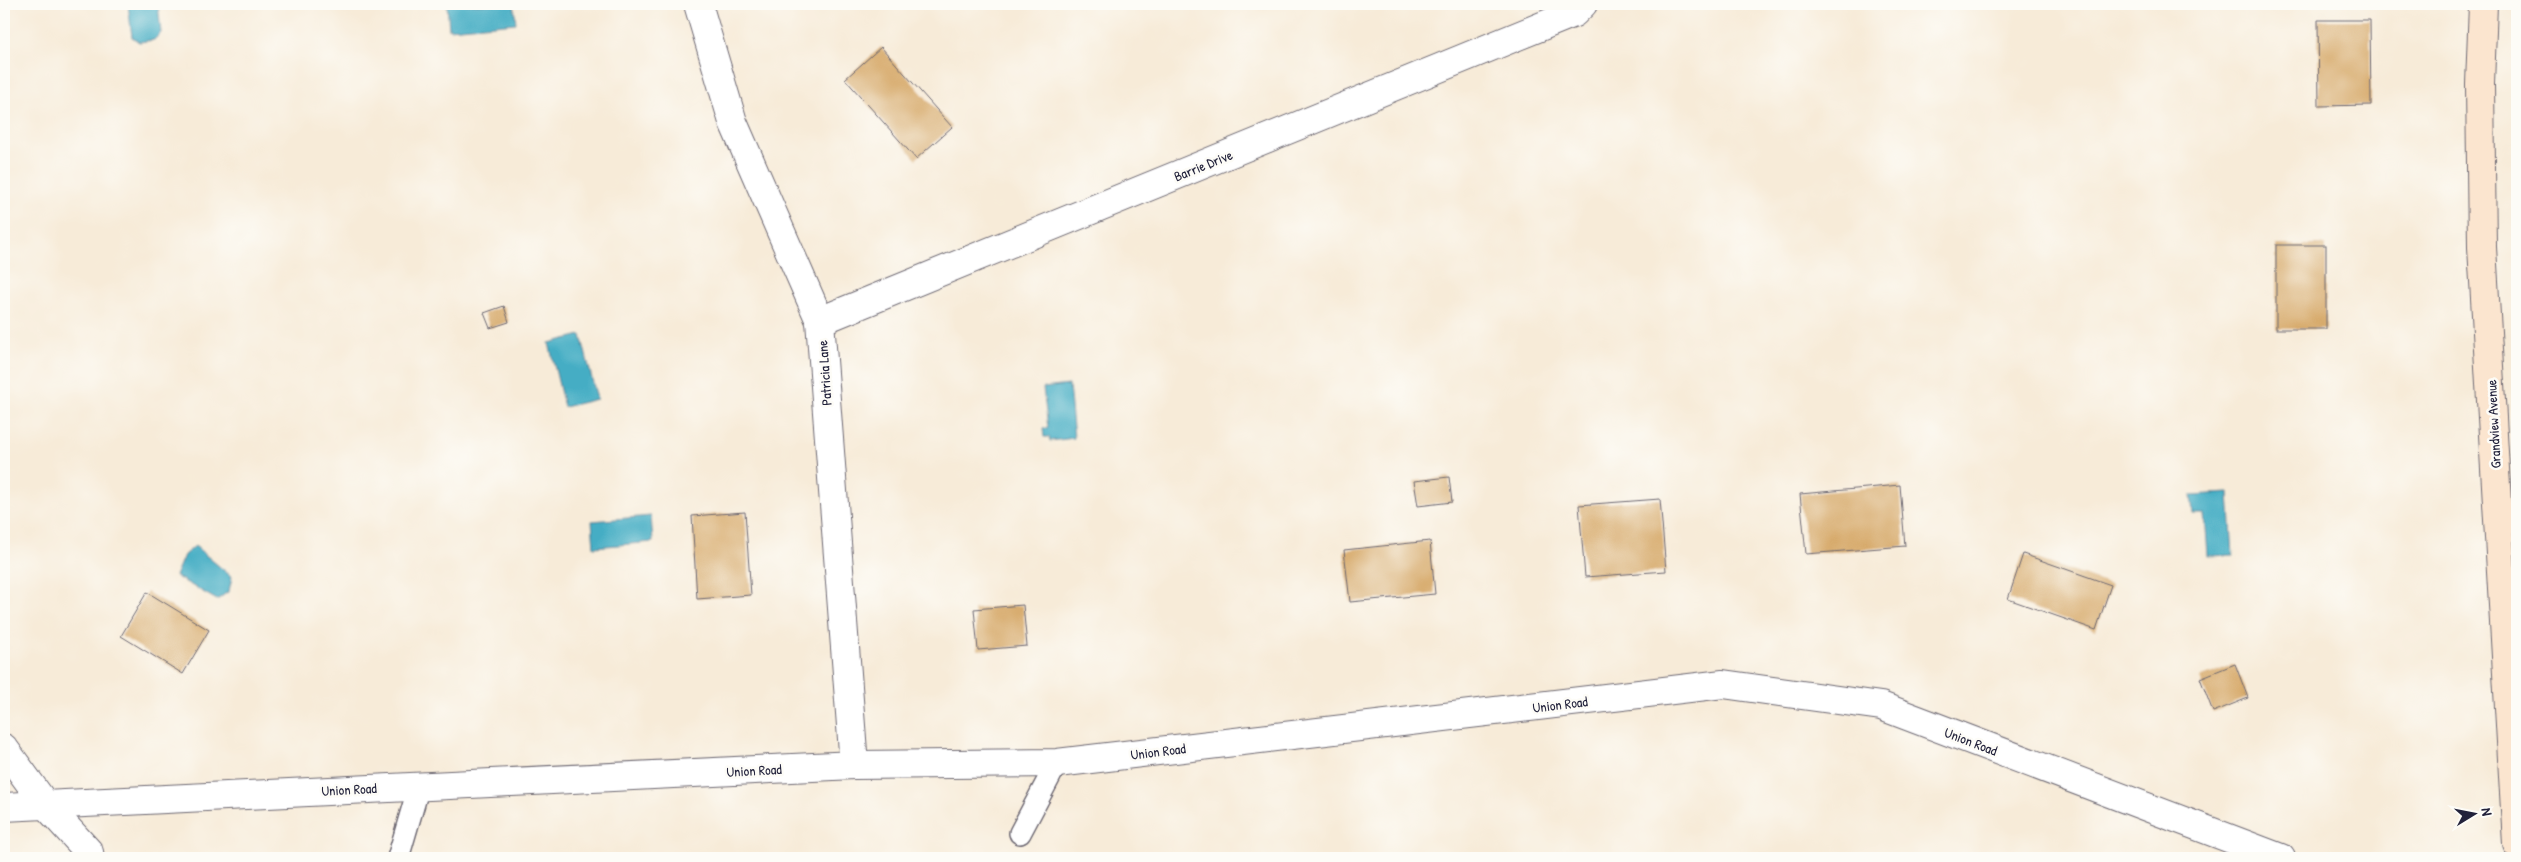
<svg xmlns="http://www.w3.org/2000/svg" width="2521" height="862" font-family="'Patrick Hand',sans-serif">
<rect width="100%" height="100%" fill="#fdfcf7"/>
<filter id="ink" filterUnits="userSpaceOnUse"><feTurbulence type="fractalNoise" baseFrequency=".02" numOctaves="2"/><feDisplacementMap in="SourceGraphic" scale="10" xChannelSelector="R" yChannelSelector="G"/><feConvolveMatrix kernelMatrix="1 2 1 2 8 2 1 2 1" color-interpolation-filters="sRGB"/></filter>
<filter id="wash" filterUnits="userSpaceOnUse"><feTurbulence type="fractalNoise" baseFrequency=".0096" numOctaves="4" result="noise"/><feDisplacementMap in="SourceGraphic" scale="20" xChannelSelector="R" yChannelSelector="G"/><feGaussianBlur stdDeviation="1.12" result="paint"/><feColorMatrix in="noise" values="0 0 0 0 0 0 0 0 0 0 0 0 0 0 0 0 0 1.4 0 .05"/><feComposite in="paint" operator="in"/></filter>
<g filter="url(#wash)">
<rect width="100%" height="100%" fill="#f7ebd8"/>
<g fill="#44adc4" stroke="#336880">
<path d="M128 4H158L161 33 154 40 139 42 132 37Z"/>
<path d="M447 4H514L516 23 449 29Z"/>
<path d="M581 335 597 399 564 407 549 343Z"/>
<path d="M1069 385 1074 438 1050 441 1049 437H1044L1043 429 1048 428 1043 388Z"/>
<path d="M2229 493 2233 555 2208 556 2205 514H2193L2191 495Z"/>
<path d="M651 516 653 542 594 547 592 521Z"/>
<path d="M195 546 232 577 229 591 217 600 175 576 184 555Z"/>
</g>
<g id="blocks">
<g fill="#d7aa6c">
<path d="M2318 20H2370L2371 105 2319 106Z"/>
<path d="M881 47 952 127 916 159 845 79Z"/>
<rect x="2276" y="245" width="50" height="84"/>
<path d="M504 306 509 322 490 328 484 313Z"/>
<path d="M1449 477 1452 502 1418 506 1414 481Z"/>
<path d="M1900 485 1905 546 1806 554 1800 494Z"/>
<path d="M1660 499 1666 571 1585 577 1579 505Z"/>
<path d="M745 512 751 595 697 599 692 516Z"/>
<path d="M1430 541 1435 594 1350 602 1344 550Z"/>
<path d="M2023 554 2111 585 2096 630 2008 599Z"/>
<path d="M147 592 209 630 183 674 121 636Z"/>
<path d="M1023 605 1027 646 978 650 974 609Z"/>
<path d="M2235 664 2248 698 2213 712 2200 678Z"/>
</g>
</g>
</g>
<g filter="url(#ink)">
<use href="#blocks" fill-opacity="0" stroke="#6d6872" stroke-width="1"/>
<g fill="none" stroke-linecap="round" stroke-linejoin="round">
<defs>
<g id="lane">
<path d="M1020 833 1057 763"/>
<path d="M398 858 419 786"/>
</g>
<g id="street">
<path d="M698 4 733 122 820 321 854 765"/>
<path d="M820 321 1574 13 1583 4"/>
<path d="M4 748 45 804 89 852 90 858"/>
<path d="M4 807 854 765 1057 763 1723 684 1881 706 2281 858"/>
</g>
<path id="secondary" d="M2483 4 2480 84 2482 247 2517 844"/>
</defs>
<use href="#lane" stroke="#6d6872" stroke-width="24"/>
<use href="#street" stroke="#6d6872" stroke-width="30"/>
<use href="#secondary" stroke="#6d6872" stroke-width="30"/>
<use href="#lane" stroke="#fff" stroke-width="21"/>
<use href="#street" stroke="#fff" stroke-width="28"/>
<use href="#secondary" stroke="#fbe5cf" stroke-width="28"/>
</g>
</g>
<g text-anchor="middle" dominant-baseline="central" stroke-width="5" stroke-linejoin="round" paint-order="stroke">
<g font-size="14" fill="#22223b" stroke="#fdfcf7">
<text transform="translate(1203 165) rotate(-22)">Barrie Drive</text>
<text transform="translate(824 373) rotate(-94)">Patricia Lane</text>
<text transform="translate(2493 424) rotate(-93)">Grandview Avenue</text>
<text transform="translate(1560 704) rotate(-7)">Union Road</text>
<text transform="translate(1971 741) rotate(21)">Union Road</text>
<text transform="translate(1158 751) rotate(-7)">Union Road</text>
<text transform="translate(754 770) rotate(-3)">Union Road</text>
<text transform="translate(349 789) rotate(-3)">Union Road</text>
</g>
</g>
<rect width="2521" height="862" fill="none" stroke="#fdfcf7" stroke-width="20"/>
<g transform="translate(2474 814) rotate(80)" stroke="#fdfcf7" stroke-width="4" paint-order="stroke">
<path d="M0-4L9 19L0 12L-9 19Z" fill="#22223b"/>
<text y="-8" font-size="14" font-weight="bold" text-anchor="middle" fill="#22223b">N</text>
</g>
</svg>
